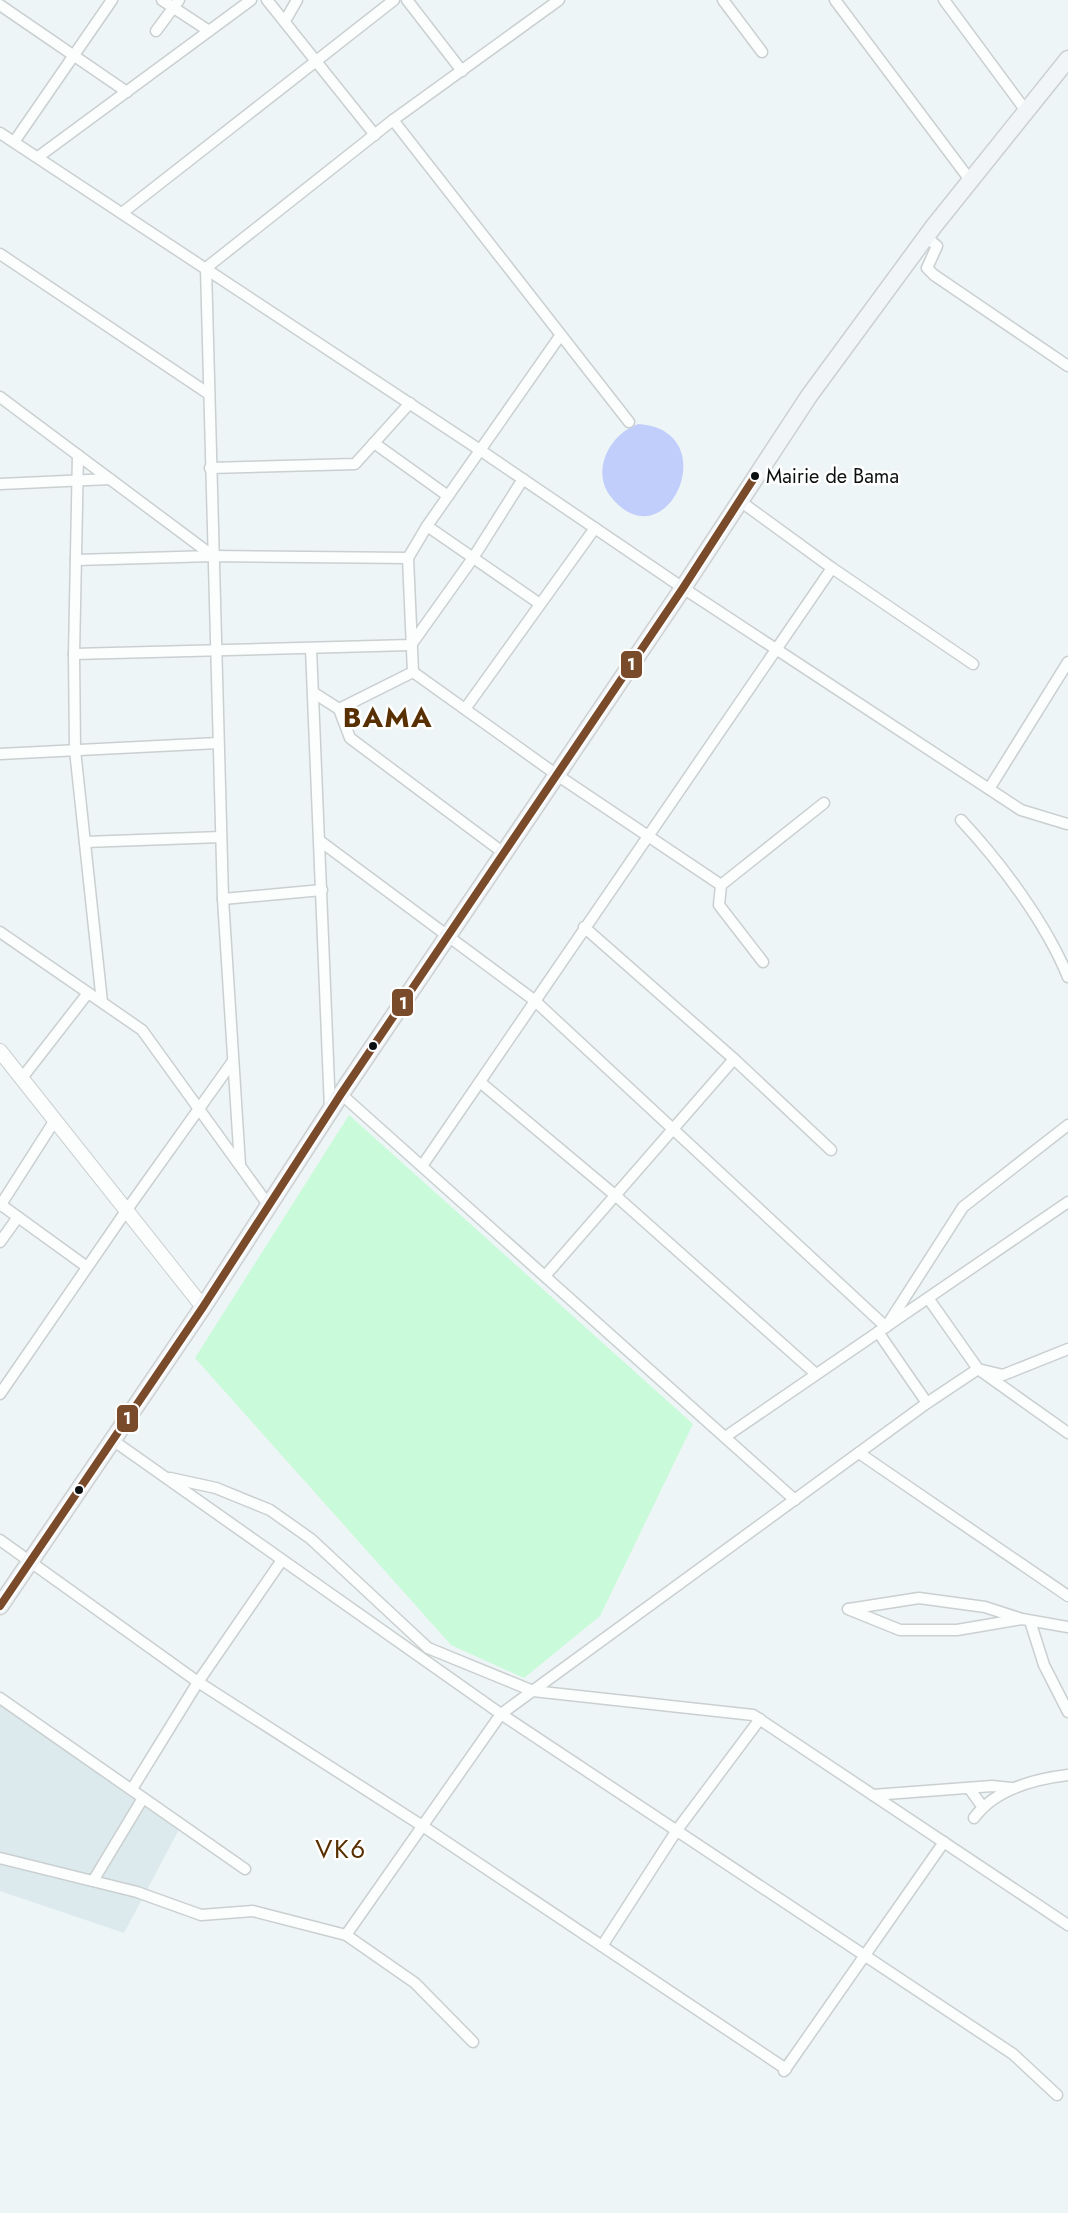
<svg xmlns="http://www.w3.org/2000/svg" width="1068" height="2213" font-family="Jost,sans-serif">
<rect width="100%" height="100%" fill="#eef5f6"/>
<path fill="#dceaed" d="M0 1693 183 1822 124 1933 0 1891Z"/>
<path fill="#c9fad9" d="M349 1115 693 1424 600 1616 524 1678 451 1645 195 1358Z"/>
<path fill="#c1cefc" d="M639 424C727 431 666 565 611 497 590 471 610 433 639 424Z"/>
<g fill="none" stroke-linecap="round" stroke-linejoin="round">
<defs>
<g id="minor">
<path d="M162 0 209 31"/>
<path d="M267 0 375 135"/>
<path d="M407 0 462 71"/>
<path d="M723 0 762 52"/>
<path d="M835 0 970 180"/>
<path d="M944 0 1026 111"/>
<path d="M0 5 127 92"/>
<path d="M285 21 297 0"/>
<path d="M156 31 179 0"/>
<path d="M393 120 629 422"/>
<path d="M0 133 480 450 683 588 1021 810 1067 824"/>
<path d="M14 142 112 0"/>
<path d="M38 157 251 0"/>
<path d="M122 213 394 0"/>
<path d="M926 237 937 246 927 268 934 275 1068 366"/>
<path d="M0 254 209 394"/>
<path d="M0 397 213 556"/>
<path d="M374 443 448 496"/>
<path d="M78 455 74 654 75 750 102 1002"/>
<path d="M210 468 355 464 410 403"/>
<path d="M0 484 110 479"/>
<path d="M740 501 832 568 973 664"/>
<path d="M427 526 540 604"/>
<path d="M76 560 213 556 408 558"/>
<path d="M311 648 330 1109"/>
<path d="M74 654 411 645 473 558 523 479"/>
<path d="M413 672 408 558 427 526 560 336"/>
<path d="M413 672 557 775 721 885"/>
<path d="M314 693 339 709 350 738 505 854"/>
<path d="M339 709 413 672"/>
<path d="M465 709 595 528"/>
<path d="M0 754 218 743"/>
<path d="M989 789 1068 662"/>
<path d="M961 820C1001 863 1046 923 1068 977"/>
<path d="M320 841 534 1000 886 1327 963 1207 1068 1125"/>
<path d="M85 842 221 837"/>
<path d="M223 899 322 890"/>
<path d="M584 927 734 1059 831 1150"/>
<path d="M0 932 142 1030 269 1206"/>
<path d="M763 962 719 905 721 885 824 803"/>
<path d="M22 1078 88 993"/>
<path d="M480 1082 616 1196 816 1374"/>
<path d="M341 1094 795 1500"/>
<path d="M240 1165 223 899 206 268 393 120 559 0"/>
<path d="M422 1166 832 568"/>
<path d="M0 1204 87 1267"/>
<path d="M0 1206 55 1120"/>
<path d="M0 1242 18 1217"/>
<path d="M545 1276 734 1059"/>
<path d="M928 1298 978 1369 1068 1433"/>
<path d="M878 1332 927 1403"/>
<path d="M0 1394 126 1211 233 1061"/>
<path d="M725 1437 1068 1202"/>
<path d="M111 1439 501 1714 1013 2054 1057 2095"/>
<path d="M859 1453 1068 1596"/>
<path d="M170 1478 216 1488 270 1510 311 1539 428 1648 533 1691 753 1715 1068 1925"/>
<path d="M0 1540 198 1682 424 1827 786 2069"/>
<path d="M848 1609 900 1630H957L1022 1619 1068 1627"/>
<path d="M849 1609 919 1598 985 1607 1019 1618"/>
<path d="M1030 1621 1044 1665 1068 1712"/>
<path d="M0 1698 245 1869"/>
<path d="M969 1788 982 1806"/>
<path d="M132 1789 198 1682 282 1560"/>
<path d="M873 1795 992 1786 1011 1788"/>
<path d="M974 1818C994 1790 1035 1779 1068 1775"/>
<path d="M0 1858 137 1892 201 1915 253 1911 346 1935 415 1983 473 2042"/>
<path d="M93 1881 143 1798"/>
<path d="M346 1935 501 1714 927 1403 978 1369 1003 1375 1068 1349"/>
<path d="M602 1946 677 1830 760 1719"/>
<path d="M784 2071 944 1842"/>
</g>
<path id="tertiary" d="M0 1051 203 1307"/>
<path id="primary" d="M0 1606 203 1307 341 1094 683 588 809 396 934 226 1068 59"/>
</defs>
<use href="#minor" stroke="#cacfd0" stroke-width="13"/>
<use href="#tertiary" stroke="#cacfd0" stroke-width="16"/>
<use href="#primary" stroke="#cdd0d1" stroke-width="19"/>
<use href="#minor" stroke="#fcfefe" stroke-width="10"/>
<use href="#tertiary" stroke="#fcfefe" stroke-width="14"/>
<use href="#primary" stroke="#f1f5f8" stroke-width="16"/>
<defs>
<path id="bus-1" d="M0 1606 203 1307 341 1094 683 588 756 475"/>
</defs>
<use href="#bus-1" stroke="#fff" stroke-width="12"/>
<use href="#bus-1" stroke="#7a4b2a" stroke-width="8"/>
</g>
<g fill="#0d1011" stroke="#fff" stroke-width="2">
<circle cx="755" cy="476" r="5"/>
<circle cx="373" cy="1046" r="5"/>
<circle cx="79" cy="1490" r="5"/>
</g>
<g text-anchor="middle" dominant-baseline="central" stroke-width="5" stroke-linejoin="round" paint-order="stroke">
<g font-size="20" fill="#0d1011" stroke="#fff" text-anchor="start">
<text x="766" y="476">Mairie de Bama</text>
</g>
<g font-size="26" letter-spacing="1.5" fill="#572f00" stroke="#fff">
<text x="341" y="1849">VK6</text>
</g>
<g font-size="28" font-weight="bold" letter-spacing="1.5" fill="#572f00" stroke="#fff">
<text x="388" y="717">BAMA</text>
</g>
</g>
<g stroke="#fff" stroke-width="2">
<rect x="620" y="650" width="23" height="29" rx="6" fill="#7a4b2a"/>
<rect x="391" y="988" width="23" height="29" rx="6" fill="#7a4b2a"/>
<rect x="116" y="1404" width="23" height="29" rx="6" fill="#7a4b2a"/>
</g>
<g font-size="16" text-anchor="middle" font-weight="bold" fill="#fff">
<text x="631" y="670">1</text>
<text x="403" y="1009">1</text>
<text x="127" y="1424">1</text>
</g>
</svg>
